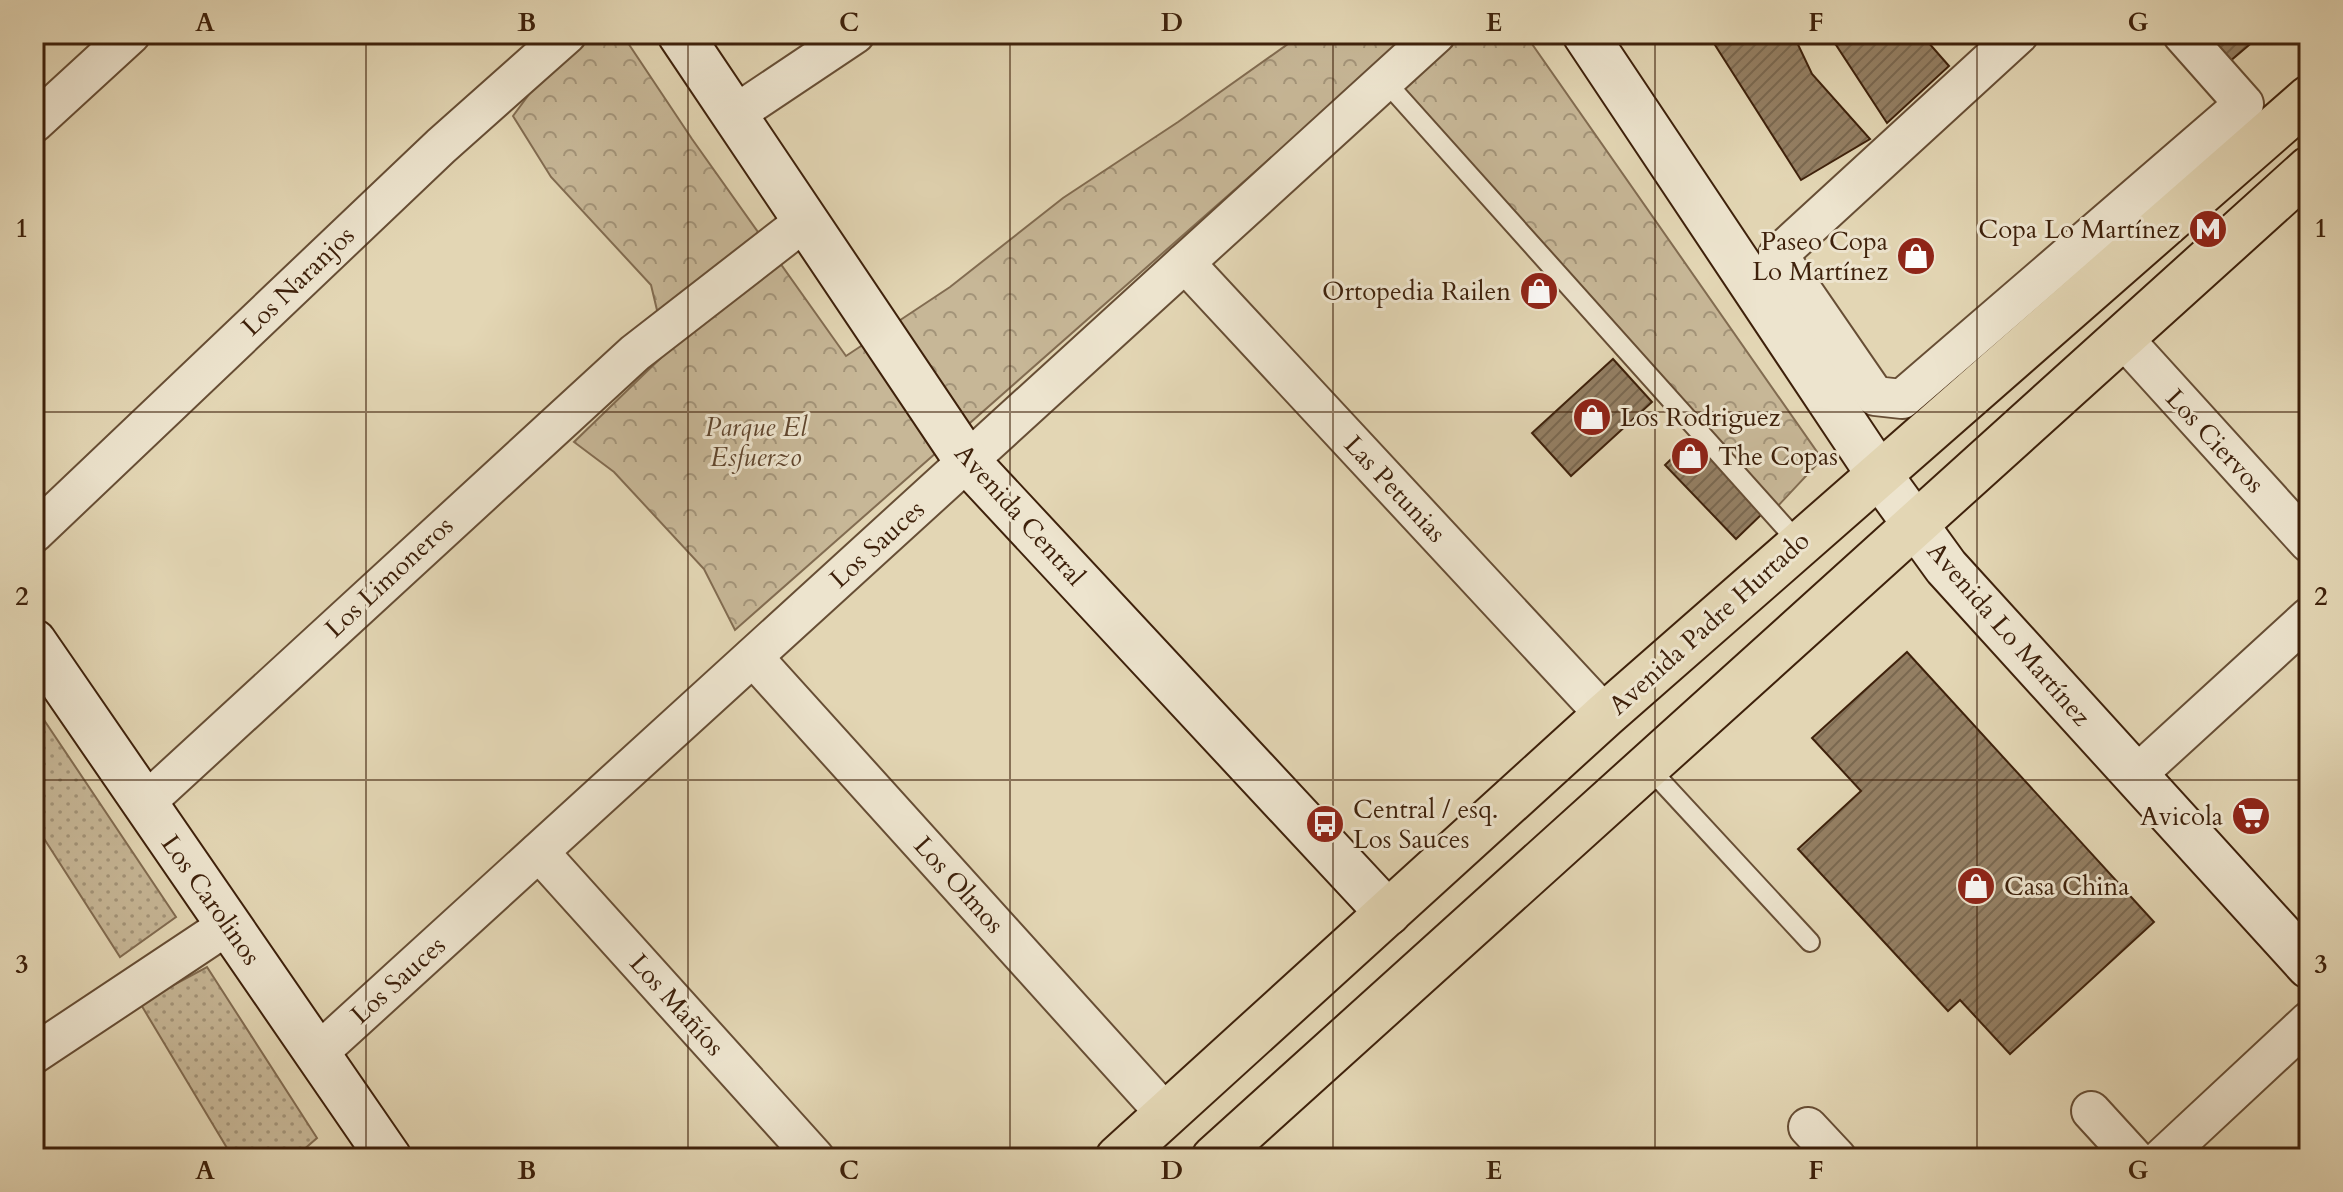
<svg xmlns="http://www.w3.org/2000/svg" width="2343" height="1192" font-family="Cardo,serif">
<defs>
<pattern id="grass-dots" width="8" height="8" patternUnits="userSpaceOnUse" patternTransform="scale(2)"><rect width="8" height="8" fill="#c7b797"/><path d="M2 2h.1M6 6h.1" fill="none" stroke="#a39479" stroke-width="1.8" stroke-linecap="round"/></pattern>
<pattern id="park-crowns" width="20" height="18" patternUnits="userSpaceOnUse" patternTransform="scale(2)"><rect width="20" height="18" fill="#c7b797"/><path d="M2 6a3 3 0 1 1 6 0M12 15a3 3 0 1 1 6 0" fill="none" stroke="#a39479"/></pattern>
<pattern id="building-hatch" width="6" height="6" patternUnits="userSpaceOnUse" patternTransform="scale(2)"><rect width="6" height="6" fill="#947f63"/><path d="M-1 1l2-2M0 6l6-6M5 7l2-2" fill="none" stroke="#7a6850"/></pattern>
</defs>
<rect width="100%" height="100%" fill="#e3d6b4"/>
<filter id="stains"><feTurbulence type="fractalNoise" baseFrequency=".0025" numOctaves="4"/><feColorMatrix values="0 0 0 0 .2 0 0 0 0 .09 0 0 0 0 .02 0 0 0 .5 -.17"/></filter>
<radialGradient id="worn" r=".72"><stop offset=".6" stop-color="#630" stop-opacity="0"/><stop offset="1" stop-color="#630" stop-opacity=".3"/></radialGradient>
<g fill="url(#grass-dots)" stroke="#826c51" stroke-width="2">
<path d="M34 705 176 917 120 957 34 823Z"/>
<path d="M207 967 317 1138 294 1158H233L140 1003Z"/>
</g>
<path fill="url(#park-crowns)" stroke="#826c51" stroke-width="2" d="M521 34H622L692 139 846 356 950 287 1063 198 1178 122 1302 34H1525L1822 459 1776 508 1551 267 1501 197 1454 144 1375 66 735 630 704 569 614 472 574 442 667 352 651 285 551 177 513 116 547 70Z"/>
<g fill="url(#building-hatch)" stroke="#3e210b" stroke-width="2">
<path d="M1708 34H1793L1812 74 1870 139 1801 180Z"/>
<path d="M1822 34H1921L1949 66 1887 123 1836 45Z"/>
<path d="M2206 34H2262L2229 62Z"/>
<path d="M1613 359 1652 402 1571 476 1532 433Z"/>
<path d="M1694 437 1764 512 1736 539 1665 465Z"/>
<path d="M1907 652 2154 922 2010 1054 1960 1000 1948 1011 1798 849 1861 791 1812 738Z"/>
</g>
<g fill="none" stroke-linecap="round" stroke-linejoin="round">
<defs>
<g id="lane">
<path d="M1385 81 1799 543"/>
<path d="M1648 767 1810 942"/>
</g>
<g id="street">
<path d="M2019 34 1778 255 1875 396 1902 399 2244 104 2182 34"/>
<path d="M734 115 855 34"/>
<path d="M34 123 131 34"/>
<path d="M1185 263 1605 715"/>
<path d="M2122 337 2309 543"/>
<path d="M34 533 441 146 567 34"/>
<path d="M753 657 1166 1114"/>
<path d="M2134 777 2309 617"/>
<path d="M145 803 635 353 805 221"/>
<path d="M539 852 815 1158"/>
<path d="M34 1054 228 925"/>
<path d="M317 1054 1436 34"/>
<path d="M2091 1111 2134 1158"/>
<path d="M1808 1127 1837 1158"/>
<path d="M2162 1158 2309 1021"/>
</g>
<g id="secondary">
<path d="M680 34 967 461 1388 913"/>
<path d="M1585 34 1878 473 1946 567 2309 966"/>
<path d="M34 642 389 1158"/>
</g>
<g id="primary">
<path d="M1118 1158 1605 715 2309 98"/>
<path d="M1214 1158 2309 169"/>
</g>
</defs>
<use href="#lane" stroke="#674e35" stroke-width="22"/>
<use href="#street" stroke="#674e35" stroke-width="42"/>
<use href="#secondary" stroke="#3e210b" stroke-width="48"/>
<use href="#primary" stroke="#3e210b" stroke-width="48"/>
<use href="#lane" stroke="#ede4ce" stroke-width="18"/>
<use href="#street" stroke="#ede4ce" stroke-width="38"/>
<use href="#secondary" stroke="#ede4ce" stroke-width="44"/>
<use href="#primary" stroke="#e3d6b4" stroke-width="44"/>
</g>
<path fill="none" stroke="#3e210b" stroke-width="2" stroke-opacity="0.55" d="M366 34V1158M688 34V1158M1010 34V1158M1333 34V1158M1655 34V1158M1977 34V1158M34 412H2309M34 780H2309"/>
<defs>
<symbol id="metro-disc" viewBox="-11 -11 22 22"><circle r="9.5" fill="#8f2418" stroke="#ede4ce"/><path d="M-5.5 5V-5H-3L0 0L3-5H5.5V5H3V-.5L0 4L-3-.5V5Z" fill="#fff"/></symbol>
<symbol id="shop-disc" viewBox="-11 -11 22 22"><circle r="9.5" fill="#8f2418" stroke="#ede4ce"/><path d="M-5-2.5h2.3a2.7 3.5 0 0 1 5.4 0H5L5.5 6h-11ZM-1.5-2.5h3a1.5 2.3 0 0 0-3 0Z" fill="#fff"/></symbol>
<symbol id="supermarket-disc" viewBox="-11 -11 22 22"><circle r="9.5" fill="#8f2418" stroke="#ede4ce"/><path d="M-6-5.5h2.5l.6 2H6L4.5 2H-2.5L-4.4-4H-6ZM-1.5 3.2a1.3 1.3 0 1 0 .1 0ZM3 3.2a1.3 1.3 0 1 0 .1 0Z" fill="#fff"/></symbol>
<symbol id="bus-disc" viewBox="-11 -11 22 22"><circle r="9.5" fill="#8f2418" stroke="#ede4ce"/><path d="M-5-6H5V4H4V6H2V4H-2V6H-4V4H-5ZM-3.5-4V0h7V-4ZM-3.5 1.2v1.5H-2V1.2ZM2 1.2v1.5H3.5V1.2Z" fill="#fff"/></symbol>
</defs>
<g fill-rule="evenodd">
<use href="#metro-disc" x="2186" y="207" width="44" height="44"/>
<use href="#shop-disc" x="1894" y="234" width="44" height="44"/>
<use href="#shop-disc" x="1517" y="269" width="44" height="44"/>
<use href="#shop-disc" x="1570" y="395" width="44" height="44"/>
<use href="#shop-disc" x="1668" y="434" width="44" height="44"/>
<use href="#supermarket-disc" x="2229" y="794" width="44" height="44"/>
<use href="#bus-disc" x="1303" y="802" width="44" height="44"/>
<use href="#shop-disc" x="1954" y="864" width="44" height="44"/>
</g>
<g text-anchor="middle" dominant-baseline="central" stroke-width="6" stroke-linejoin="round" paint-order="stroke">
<g font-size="26" fill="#3e210b" stroke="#ede4ce" text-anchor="end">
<text x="2180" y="229">Copa Lo Martínez</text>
<text x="1888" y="241">Paseo Copa<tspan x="1888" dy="30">Lo Martínez</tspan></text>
<text x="1511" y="291">Ortopedia Railen</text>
<text x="1620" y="417" text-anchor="start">Los Rodriguez</text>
<text x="1718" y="456" text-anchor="start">The Copas</text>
<text x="1353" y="809" text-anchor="start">Central / esq.<tspan x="1353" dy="30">Los Sauces</tspan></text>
<text x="2223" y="816">Avicola</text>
<text x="2004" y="886" text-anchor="start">Casa China</text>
</g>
<g font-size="26" fill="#3e210b" stroke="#ede4ce">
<text transform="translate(298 281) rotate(-44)">Los Naranjos</text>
<text transform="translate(2215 441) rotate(47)">Los Ciervos</text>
<text transform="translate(1395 489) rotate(47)">Las Petunias</text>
<text transform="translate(1020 515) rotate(48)">Avenida Central</text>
<text transform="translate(877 544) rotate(-42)">Los Sauces</text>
<text transform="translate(389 577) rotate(-43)">Los Limoneros</text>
<text transform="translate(1709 623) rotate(-42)">Avenida Padre Hurtado</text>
<text transform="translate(2009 634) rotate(49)">Avenida Lo Martínez</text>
<text transform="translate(959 885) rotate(48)">Los Olmos</text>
<text transform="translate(211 900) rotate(55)">Los Carolinos</text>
<text transform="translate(398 980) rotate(-42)">Los Sauces</text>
<text transform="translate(677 1005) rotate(48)">Los Mañíos</text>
</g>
<g font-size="26" font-style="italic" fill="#60462e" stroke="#ede4ce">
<text x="756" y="427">Parque El<tspan x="756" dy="30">Esfuerzo</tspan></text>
</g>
</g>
<rect width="2343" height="1192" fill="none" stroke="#e3d6b4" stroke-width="88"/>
<rect x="44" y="44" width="2255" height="1104" fill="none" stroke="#3e210b" stroke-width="3"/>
<g font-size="26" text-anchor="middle" font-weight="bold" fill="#3e210b">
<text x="205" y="31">A</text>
<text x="527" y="31">B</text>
<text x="849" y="31">C</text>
<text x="1172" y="31">D</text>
<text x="1494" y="31">E</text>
<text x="1816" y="31">F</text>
<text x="2138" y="31">G</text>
<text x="22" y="237">1</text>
<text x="2321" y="237">1</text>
<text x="22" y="605">2</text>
<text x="2321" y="605">2</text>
<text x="22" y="973">3</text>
<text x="2321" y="973">3</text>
<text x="205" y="1179">A</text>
<text x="527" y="1179">B</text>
<text x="849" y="1179">C</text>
<text x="1172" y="1179">D</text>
<text x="1494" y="1179">E</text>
<text x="1816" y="1179">F</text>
<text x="2138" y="1179">G</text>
</g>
<rect width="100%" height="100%" filter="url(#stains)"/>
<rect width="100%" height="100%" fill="url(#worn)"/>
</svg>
